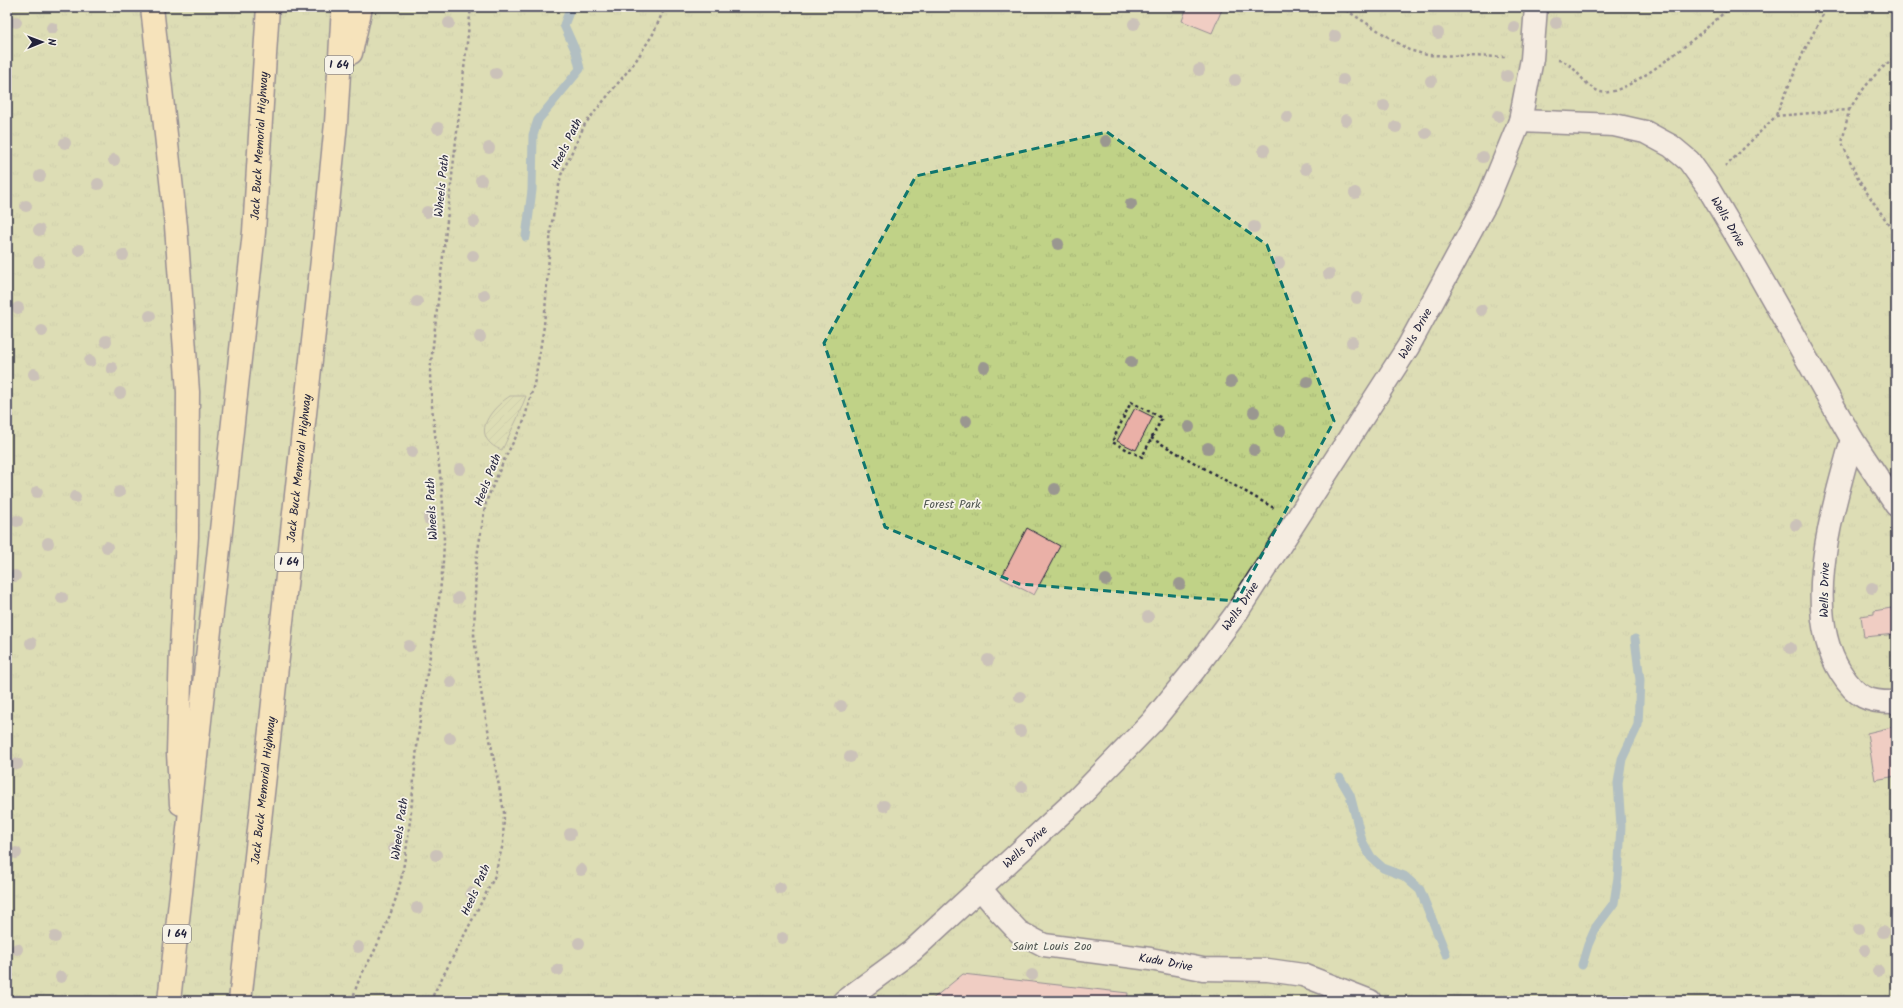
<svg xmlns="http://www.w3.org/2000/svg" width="1903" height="1008" font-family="Kalam,sans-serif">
<defs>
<pattern id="park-tufts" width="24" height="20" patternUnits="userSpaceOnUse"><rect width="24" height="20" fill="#c0d287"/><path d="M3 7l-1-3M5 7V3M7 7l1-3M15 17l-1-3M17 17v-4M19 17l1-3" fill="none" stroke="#a5b475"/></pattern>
<pattern id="garden-furrows" width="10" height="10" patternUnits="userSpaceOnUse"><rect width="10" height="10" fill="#c0d287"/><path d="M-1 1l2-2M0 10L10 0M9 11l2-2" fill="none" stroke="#a5b475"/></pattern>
</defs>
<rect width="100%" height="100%" fill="#f4e6db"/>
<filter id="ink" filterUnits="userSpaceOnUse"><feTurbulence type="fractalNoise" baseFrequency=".025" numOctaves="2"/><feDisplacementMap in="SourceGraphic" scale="8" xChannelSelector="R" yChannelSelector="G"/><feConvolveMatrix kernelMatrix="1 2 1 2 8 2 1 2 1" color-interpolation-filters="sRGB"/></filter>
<g filter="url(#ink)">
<rect fill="url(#park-tufts)" stroke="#717a61" x="7" y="7" width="1889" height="994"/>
<path fill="url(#garden-furrows)" stroke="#717a61" d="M510 396H526L517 419 502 450C499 449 494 447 491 444 473 428 496 405 510 396Z"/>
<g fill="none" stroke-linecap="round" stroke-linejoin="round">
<g stroke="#6291a4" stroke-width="9">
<path d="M526 237 532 190 533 135 538 120 580 69 576 52 564 25 571 7"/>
<path d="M1340 778 1350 795 1362 841 1371 857 1383 868 1404 876 1420 890 1446 954"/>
<path d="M1582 965 1588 945 1596 927 1614 903 1618 877 1621 826 1618 783 1622 759 1638 725 1640 680 1635 639"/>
</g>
</g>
<g fill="#eab0a7" stroke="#22223b">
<path d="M1187 7H1223L1212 33 1182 21Z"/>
<path d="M1135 408 1153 417 1136 450 1117 441Z"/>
<path d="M1027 528 1060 546 1034 595 1001 578Z"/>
<path d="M1891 608 1892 611 1896 610V634L1864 637 1861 616 1874 614V611Z"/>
<path d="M1896 726V776L1875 780 1867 733Z"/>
<path d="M963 974 1128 993 1127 1001H930Z"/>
</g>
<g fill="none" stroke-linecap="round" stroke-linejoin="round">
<defs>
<g id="minor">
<path id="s1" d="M1520 121 1614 125 1645 132 1671 146 1689 161 1707 186 1749 257 1852 439"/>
<path d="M1896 505 1852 439C1834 507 1800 609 1841 673 1856 697 1868 703 1896 702"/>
<path id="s2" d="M980 888 1000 912 1019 932 1044 945 1150 959 1203 969 1268 970 1303 975 1370 1001"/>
<path id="s3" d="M844 1001 912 951 1078 798 1152 722 1195 669 1235 615 1408 347 1487 201 1520 121 1532 59 1536 7"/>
</g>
<g id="highway">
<path d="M152 7 176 226 188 392 187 537 181 648 178 753 181 804"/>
<path d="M351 53 361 7"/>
<path id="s4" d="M169 1001 254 232 268 7"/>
<path id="s5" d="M240 1001 325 233 336 123 343 7"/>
</g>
</defs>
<use href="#minor" stroke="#22223b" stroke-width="25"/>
<use href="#highway" stroke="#22223b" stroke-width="25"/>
<g stroke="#22223b" stroke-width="2.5" stroke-dasharray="3 3" stroke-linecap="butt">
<path d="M1341 7 1409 50 1427 55 1505 57"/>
<path d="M1558 60C1576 62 1581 86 1601 92 1627 99 1710 26 1730 7"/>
<path d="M1849 110C1862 89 1876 72 1896 56"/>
<path d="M1776 115 1804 51 1827 7"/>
<path d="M1725 167 1776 116 1849 110 1842 143 1859 181 1896 235"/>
<path d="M1131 402 1162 418 1142 457 1112 442Z"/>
<path d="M1151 438 1274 508"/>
<path d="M353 1001C355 984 365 968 373 954 386 926 398 899 403 869 413 815 414 760 422 706 430 648 444 591 444 533 444 479 431 426 430 372L471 7"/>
<path d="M430 1001 494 878 503 844 504 812 482 698 474 637 476 562 486 502 503 462 524 421 535 380 544 326 551 227 561 175 585 124 635 62 653 34 665 7"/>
</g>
<use href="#minor" stroke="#f7f3e8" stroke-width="22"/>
<use href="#highway" stroke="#f9df96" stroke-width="22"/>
</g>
<g fill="#9a9790">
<circle cx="16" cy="22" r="6"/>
<circle cx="449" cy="23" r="6"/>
<circle cx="1556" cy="23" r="6"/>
<circle cx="1134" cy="24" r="6"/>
<circle cx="1514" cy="27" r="6"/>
<circle cx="52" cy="28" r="6"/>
<circle cx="1438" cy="33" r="6"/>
<circle cx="1335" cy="36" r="6"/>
<circle cx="1199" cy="70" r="6"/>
<circle cx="496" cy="73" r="6"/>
<circle cx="1507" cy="76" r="6"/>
<circle cx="1235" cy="80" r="6"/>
<circle cx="1343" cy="80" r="6"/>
<circle cx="1431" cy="81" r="6"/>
<circle cx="1384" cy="106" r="6"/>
<circle cx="1498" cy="116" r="6"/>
<circle cx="1287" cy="117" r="6"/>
<circle cx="1346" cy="120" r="6"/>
<circle cx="1396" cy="127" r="6"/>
<circle cx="438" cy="128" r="6"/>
<circle cx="1426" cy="133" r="6"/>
<circle cx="1106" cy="141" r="6"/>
<circle cx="65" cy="143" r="6"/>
<circle cx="489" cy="148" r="6"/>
<circle cx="1264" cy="150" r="6"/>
<circle cx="1483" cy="157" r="6"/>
<circle cx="114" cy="160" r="6"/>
<circle cx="1306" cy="169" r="6"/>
<circle cx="40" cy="176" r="6"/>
<circle cx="481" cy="180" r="6"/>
<circle cx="98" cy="184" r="6"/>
<circle cx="1355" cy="193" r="6"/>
<circle cx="1131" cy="204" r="6"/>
<circle cx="26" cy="206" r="6"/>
<circle cx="427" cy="212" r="6"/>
<circle cx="474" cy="222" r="6"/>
<circle cx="1254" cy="227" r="6"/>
<circle cx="39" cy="230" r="6"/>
<circle cx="1058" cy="244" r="6"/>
<circle cx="79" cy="250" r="6"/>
<circle cx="123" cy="255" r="6"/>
<circle cx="473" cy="256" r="6"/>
<circle cx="39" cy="262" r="6"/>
<circle cx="1279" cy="263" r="6"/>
<circle cx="1329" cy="274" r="6"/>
<circle cx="484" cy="295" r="6"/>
<circle cx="1357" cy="298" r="6"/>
<circle cx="417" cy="302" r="6"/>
<circle cx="18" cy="308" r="6"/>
<circle cx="1481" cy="310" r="6"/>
<circle cx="150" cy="316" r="6"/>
<circle cx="42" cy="331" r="6"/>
<circle cx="480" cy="337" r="6"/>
<circle cx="106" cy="341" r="6"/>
<circle cx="1352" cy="342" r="6"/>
<circle cx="90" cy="361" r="6"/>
<circle cx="1131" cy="362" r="6"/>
<circle cx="984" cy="367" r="6"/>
<circle cx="112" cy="368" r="6"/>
<circle cx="34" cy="374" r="6"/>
<circle cx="1231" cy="382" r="6"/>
<circle cx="1307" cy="382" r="6"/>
<circle cx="120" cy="393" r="6"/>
<circle cx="1254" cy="412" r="6"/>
<circle cx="966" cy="421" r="6"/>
<circle cx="1189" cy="427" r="6"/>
<circle cx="1280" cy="431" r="6"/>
<circle cx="1208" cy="448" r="6"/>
<circle cx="1254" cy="450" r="6"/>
<circle cx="412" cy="452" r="6"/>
<circle cx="460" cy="469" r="6"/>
<circle cx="1055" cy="489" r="6"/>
<circle cx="37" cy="492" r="6"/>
<circle cx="119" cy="492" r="6"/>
<circle cx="75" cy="497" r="6"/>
<circle cx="429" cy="519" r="6"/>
<circle cx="17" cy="521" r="6"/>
<circle cx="1796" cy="525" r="6"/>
<circle cx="48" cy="543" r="6"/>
<circle cx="107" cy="547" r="6"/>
<circle cx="15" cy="576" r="6"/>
<circle cx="1106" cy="580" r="6"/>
<circle cx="1180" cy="584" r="6"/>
<circle cx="1872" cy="588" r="6"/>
<circle cx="62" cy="598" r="6"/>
<circle cx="458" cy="598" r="6"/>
<circle cx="1148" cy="617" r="6"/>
<circle cx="31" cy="643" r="6"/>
<circle cx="409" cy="646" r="6"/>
<circle cx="1790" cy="648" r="6"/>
<circle cx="988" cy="660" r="6"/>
<circle cx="451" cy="682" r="6"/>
<circle cx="1020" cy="697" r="6"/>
<circle cx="841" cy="706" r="6"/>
<circle cx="1020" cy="731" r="6"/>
<circle cx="450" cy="738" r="6"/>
<circle cx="850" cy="757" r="6"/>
<circle cx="17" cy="764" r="6"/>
<circle cx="1022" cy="787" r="6"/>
<circle cx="884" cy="806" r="6"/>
<circle cx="570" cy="834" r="6"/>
<circle cx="394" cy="848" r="6"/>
<circle cx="16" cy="853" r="6"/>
<circle cx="436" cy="855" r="6"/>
<circle cx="581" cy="870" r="6"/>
<circle cx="780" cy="888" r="6"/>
<circle cx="471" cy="893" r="6"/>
<circle cx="417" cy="908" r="6"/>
<circle cx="1859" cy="929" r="6"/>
<circle cx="1883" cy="932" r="6"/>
<circle cx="55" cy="937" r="6"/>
<circle cx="782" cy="938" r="6"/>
<circle cx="579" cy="943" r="6"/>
<circle cx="358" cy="947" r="6"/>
<circle cx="17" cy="949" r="6"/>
<circle cx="1865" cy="950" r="6"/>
<circle cx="558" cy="970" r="6"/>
<circle cx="1878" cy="971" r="6"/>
<circle cx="1032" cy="975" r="6"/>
<circle cx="61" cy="977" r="6"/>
</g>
</g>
<path d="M0 0H1903V1008H0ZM1107 132 1267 245 1334 421 1237 601 1019 584 885 527 824 343 916 176Z" fill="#f4e6db" fill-opacity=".55" fill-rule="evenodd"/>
<path fill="none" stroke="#0f766e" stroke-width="3" stroke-dasharray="8 5" stroke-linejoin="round" d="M1107 132 1267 245 1334 421 1237 601 1019 584 885 527 824 343 916 176Z"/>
<g text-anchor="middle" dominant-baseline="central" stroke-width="3.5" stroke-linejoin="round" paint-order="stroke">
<g fill="#f7f3e8" stroke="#62616f" stroke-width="1">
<rect x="325" y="56" width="28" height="18" rx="3"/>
<rect x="275" y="553" width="28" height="18" rx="3"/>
<rect x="163" y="925" width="28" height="18" rx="3"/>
</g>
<g font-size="11" font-weight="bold" fill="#22223b">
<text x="339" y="65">I 64</text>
<text x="289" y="562">I 64</text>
<text x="177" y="934">I 64</text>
</g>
<g font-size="12" fill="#22223b" stroke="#f7f3e8">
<text transform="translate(567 144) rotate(-64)">Heels Path</text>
<text stroke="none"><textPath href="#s4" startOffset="860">Jack Buck Memorial Highway</textPath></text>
<text transform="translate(442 186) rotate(-84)">Wheels Path</text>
<text stroke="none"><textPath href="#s1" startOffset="251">Wells Drive</textPath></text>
<text stroke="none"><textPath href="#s3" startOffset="886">Wells Drive</textPath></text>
<text stroke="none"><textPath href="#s5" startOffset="536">Jack Buck Memorial Highway</textPath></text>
<text transform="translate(488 480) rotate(-69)">Heels Path</text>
<text transform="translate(432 509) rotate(-93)">Wheels Path</text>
<text transform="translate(1825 590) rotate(-89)">Wells Drive</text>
<text stroke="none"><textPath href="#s3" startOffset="562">Wells Drive</textPath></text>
<text stroke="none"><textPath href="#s5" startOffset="212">Jack Buck Memorial Highway</textPath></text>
<text transform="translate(400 829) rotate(-82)">Wheels Path</text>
<text stroke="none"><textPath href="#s3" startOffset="238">Wells Drive</textPath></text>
<text transform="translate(476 890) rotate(-66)">Heels Path</text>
<text stroke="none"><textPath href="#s2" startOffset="210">Kudu Drive</textPath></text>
</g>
<g font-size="12" fill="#515752" stroke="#f7f3e8">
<text x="952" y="504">Forest Park</text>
<text x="1052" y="946">Saint Louis Zoo</text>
</g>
</g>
<rect width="1903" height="1008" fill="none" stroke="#f7f3e8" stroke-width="24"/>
<rect x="12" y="12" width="1879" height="984" fill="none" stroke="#22223b" stroke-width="1.5" filter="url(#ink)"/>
<g transform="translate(42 42) rotate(89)" stroke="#f7f3e8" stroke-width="3" paint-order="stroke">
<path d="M0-3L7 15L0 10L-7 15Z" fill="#22223b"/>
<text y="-6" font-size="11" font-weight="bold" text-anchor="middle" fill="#22223b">N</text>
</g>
</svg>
